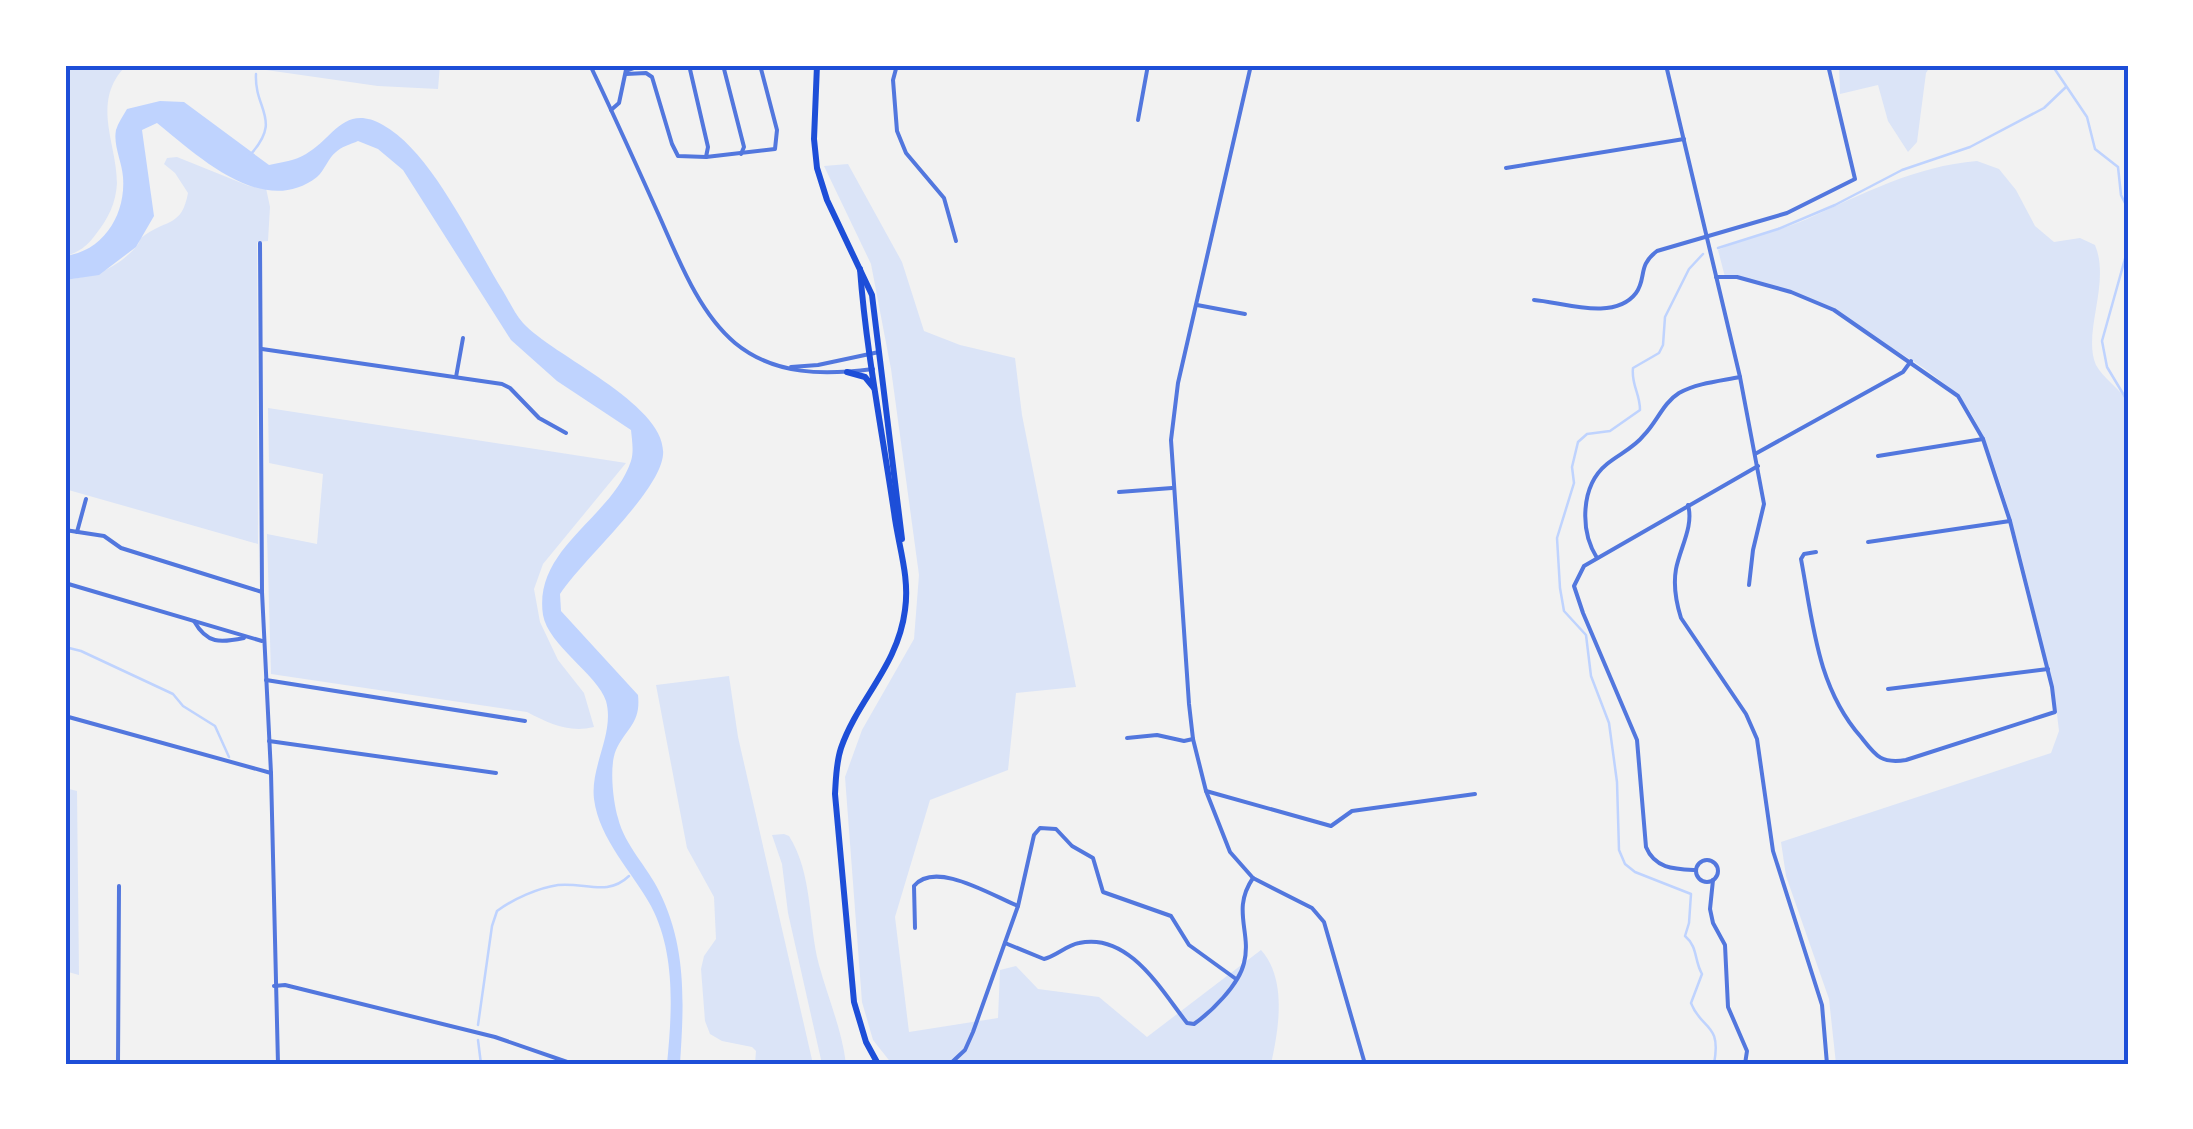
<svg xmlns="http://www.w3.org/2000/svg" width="2193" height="1129" font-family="'Fira Sans Condensed',sans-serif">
<rect width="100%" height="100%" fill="#f2f2f2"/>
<g fill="#dbe4f7">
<path d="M252 65H440L438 89 378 86 252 68Z"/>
<path d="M1839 65H1931L1926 73 1917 142 1908 152 1888 121 1878 85 1840 94Z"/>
<path d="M65 68 123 69C92 104 117 144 117 183 116 203 108 219 96 234 88 245 79 253 65 256Z"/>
<path d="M177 157 249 186 266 188 270 207 268 241 257 242 258 544 65 489V280C94 276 115 270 136 247 142 240 137 240 145 235 168 219 182 226 188 193L175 173 164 164 167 158Z"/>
<path d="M1977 161 1999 169 2016 190 2035 226 2054 242 2080 238 2095 245C2111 283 2082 333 2096 365 2103 378 2120 389 2128 402V1064H1836L1829 999 1786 876 1781 842 2051 753 2059 731 2056 706C2040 639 2002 439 1958 396 1932 370 1896 351 1865 331 1825 304 1774 277 1725 277L1718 250C1747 237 1778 232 1807 219 1863 194 1915 166 1977 161Z"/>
<path d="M848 164 902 262 924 331 960 345 1015 358 1022 415 1076 687 1016 693 1008 770 930 800 895 917 909 1032 998 1018 1000 970 1016 966 1038 989 1099 997 1147 1037 1261 950C1287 979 1279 1028 1271 1064H892L873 1040 862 1002 845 777 862 730 914 639 919 575 891 369 871 264 824 166Z"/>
<path d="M268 408 626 463 543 564 534 589 540 622 558 660 584 693 594 727C569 733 550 724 527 712L271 674 267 534 317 544 323 474 269 463Z"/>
<path d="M729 676 738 737 813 1064H755L756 1051 752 1047 722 1041 710 1034 705 1021 701 969 704 956 716 939 714 897 687 848 656 685Z"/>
<path d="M65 788 77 791 79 975 65 971Z"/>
<path d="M784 834 789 836C813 874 808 923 819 965 828 998 842 1030 846 1064H822L788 913 782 864 772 835Z"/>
</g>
<path fill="#bfd3fe" d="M160 101 184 102 269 165C282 162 295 161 306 154 333 139 344 103 383 125 432 152 473 243 503 291 509 301 515 314 523 323 553 356 668 405 663 455 659 493 584 558 560 594L561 611 638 695C641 723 627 727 616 750 609 766 613 801 618 818 625 846 647 866 659 891 687 947 684 1003 680 1064H667C672 1013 676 953 651 906 633 873 599 839 594 799 590 766 615 733 606 701 598 675 548 645 543 615 533 548 612 518 631 461 634 452 632 440 631 430L557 381 511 340 403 170 378 149 358 141C351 144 341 147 336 152 328 158 325 170 317 177 263 219 197 155 157 123L142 130 154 216 136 247 99 275 65 280V256C104 251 126 214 123 177 122 162 113 145 116 130 118 123 123 116 127 109Z"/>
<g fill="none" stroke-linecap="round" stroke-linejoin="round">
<g stroke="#bfd3fe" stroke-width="2.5">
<path d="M2052 65 2087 117 2095 149 2118 167 2121 195 2128 209"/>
<path d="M250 155C283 119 254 110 256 74"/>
<path d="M1718 248 1778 229 1835 205 1902 170 1970 147 2044 108 2066 87"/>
<path d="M2128 248 2102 341 2107 367 2128 402"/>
<path d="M1703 254 1689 269 1665 317 1663 345 1659 353 1633 368C1631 385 1640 393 1640 410L1610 431 1587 434 1578 442 1572 467 1574 483 1557 538 1560 588 1564 611 1586 635 1591 676 1609 723 1617 782 1619 850 1625 864 1635 872 1691 894 1689 923 1685 936C1698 947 1694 960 1702 974L1691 1003C1701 1030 1722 1022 1714 1064"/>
<path d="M65 647 81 651 173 694 183 706 215 726 229 757"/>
<path d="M478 1025 492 926 497 911C513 899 538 888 558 885 585 882 607 897 629 876"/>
<path d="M478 1040 481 1064"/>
</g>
<g stroke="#5277de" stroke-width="4">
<path d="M590 65C613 113 635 162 657 211 677 255 697 311 735 343 775 376 825 375 873 369"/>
<path d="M689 65 708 147 706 157"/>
<path d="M723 65 744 147 741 154"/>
<path d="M897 65 893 80 897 131 906 153 944 198 956 241"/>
<path d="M1251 65 1178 383 1171 440 1189 704 1193 739 1206 791 1230 852 1253 878 1312 908 1324 922 1365 1064"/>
<path d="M1666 65 1740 377 1764 504 1753 550 1749 585"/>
<path d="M628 70 642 65"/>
<path d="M626 74 646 73 652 77 672 144 678 156 706 157 775 149 777 130 760 65"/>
<path d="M611 110 619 103 627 65"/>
<path d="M1138 120 1148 65"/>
<path d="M1506 168 1684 139"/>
<path d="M260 243 262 592 271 773 278 1064"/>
<path d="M1716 277H1737L1791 292 1834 310 1958 396 1983 439 1878 456"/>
<path d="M1534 300C1562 302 1614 322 1636 293 1647 278 1637 266 1657 251L1787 213 1855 179 1828 65"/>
<path d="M1197 305 1245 314"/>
<path d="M262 349 502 384 510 388 539 418 566 433"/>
<path d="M791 367 818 365 879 352"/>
<path d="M456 377 463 338"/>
<path d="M1755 454 1903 372 1911 361"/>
<path d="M1119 492 1172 488"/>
<path d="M1688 505C1694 526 1680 548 1676 569 1673 586 1676 602 1681 618L1746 714 1757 739 1773 851 1822 1005 1827 1064"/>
<path d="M65 530 104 536 121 548 262 592"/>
<path d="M77 532 86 499"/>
<path d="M1868 542 2010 521"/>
<path d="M1816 552 1804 554 1801 559C1813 623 1817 687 1861 737 1876 756 1881 764 1906 760L2055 712 2052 687 2010 521 1983 439"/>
<path d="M1597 558C1580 531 1580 486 1607 464 1619 454 1634 448 1644 435 1657 422 1663 403 1679 393 1697 383 1720 381 1740 377"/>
<path d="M65 583 262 641"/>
<path d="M194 621C207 644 220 643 244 638"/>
<path d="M266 680 525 721"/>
<path d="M1888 689 2048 669"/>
<path d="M65 716 271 773"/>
<path d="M1127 738 1157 735 1184 741 1193 739"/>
<path d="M269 741 496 773"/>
<path d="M1206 791 1331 826 1352 811 1475 794"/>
<circle cx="1707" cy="871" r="11"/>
<path d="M1696 870C1675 869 1655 869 1646 847L1637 740 1583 613 1574 586 1584 566 1758 466"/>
<path d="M1713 880 1710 909 1713 923 1725 945 1728 1007 1747 1051 1745 1064"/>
<path d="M915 928 914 886C935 860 991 895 1018 906"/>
<path d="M1005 943 1044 959C1056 956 1067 945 1079 943 1129 932 1161 990 1187 1023L1194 1024C1211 1012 1239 985 1244 963 1252 932 1231 910 1253 878"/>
<path d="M274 986 285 985 495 1037 573 1064"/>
<path d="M118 1064 119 886"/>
<path d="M950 1064 965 1050 973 1032 1018 906 1034 835 1040 828 1056 829 1072 846 1093 858 1103 892 1171 916 1189 945 1236 979"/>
</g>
<g stroke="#1d4ed8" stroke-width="6">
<path d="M817 65 814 139 817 168 827 200 872 295 902 539"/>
<path d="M860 269C866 350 882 431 894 512 898 545 910 576 905 610 898 666 858 699 841 748 836 763 836 778 835 794L854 1002 866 1042 878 1064"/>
<path d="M847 372 865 377 874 388"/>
</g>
</g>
<rect width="2193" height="1129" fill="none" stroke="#ffffff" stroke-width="135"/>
<rect x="68" y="68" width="2058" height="994" fill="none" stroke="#1d4ed8" stroke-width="4"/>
</svg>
